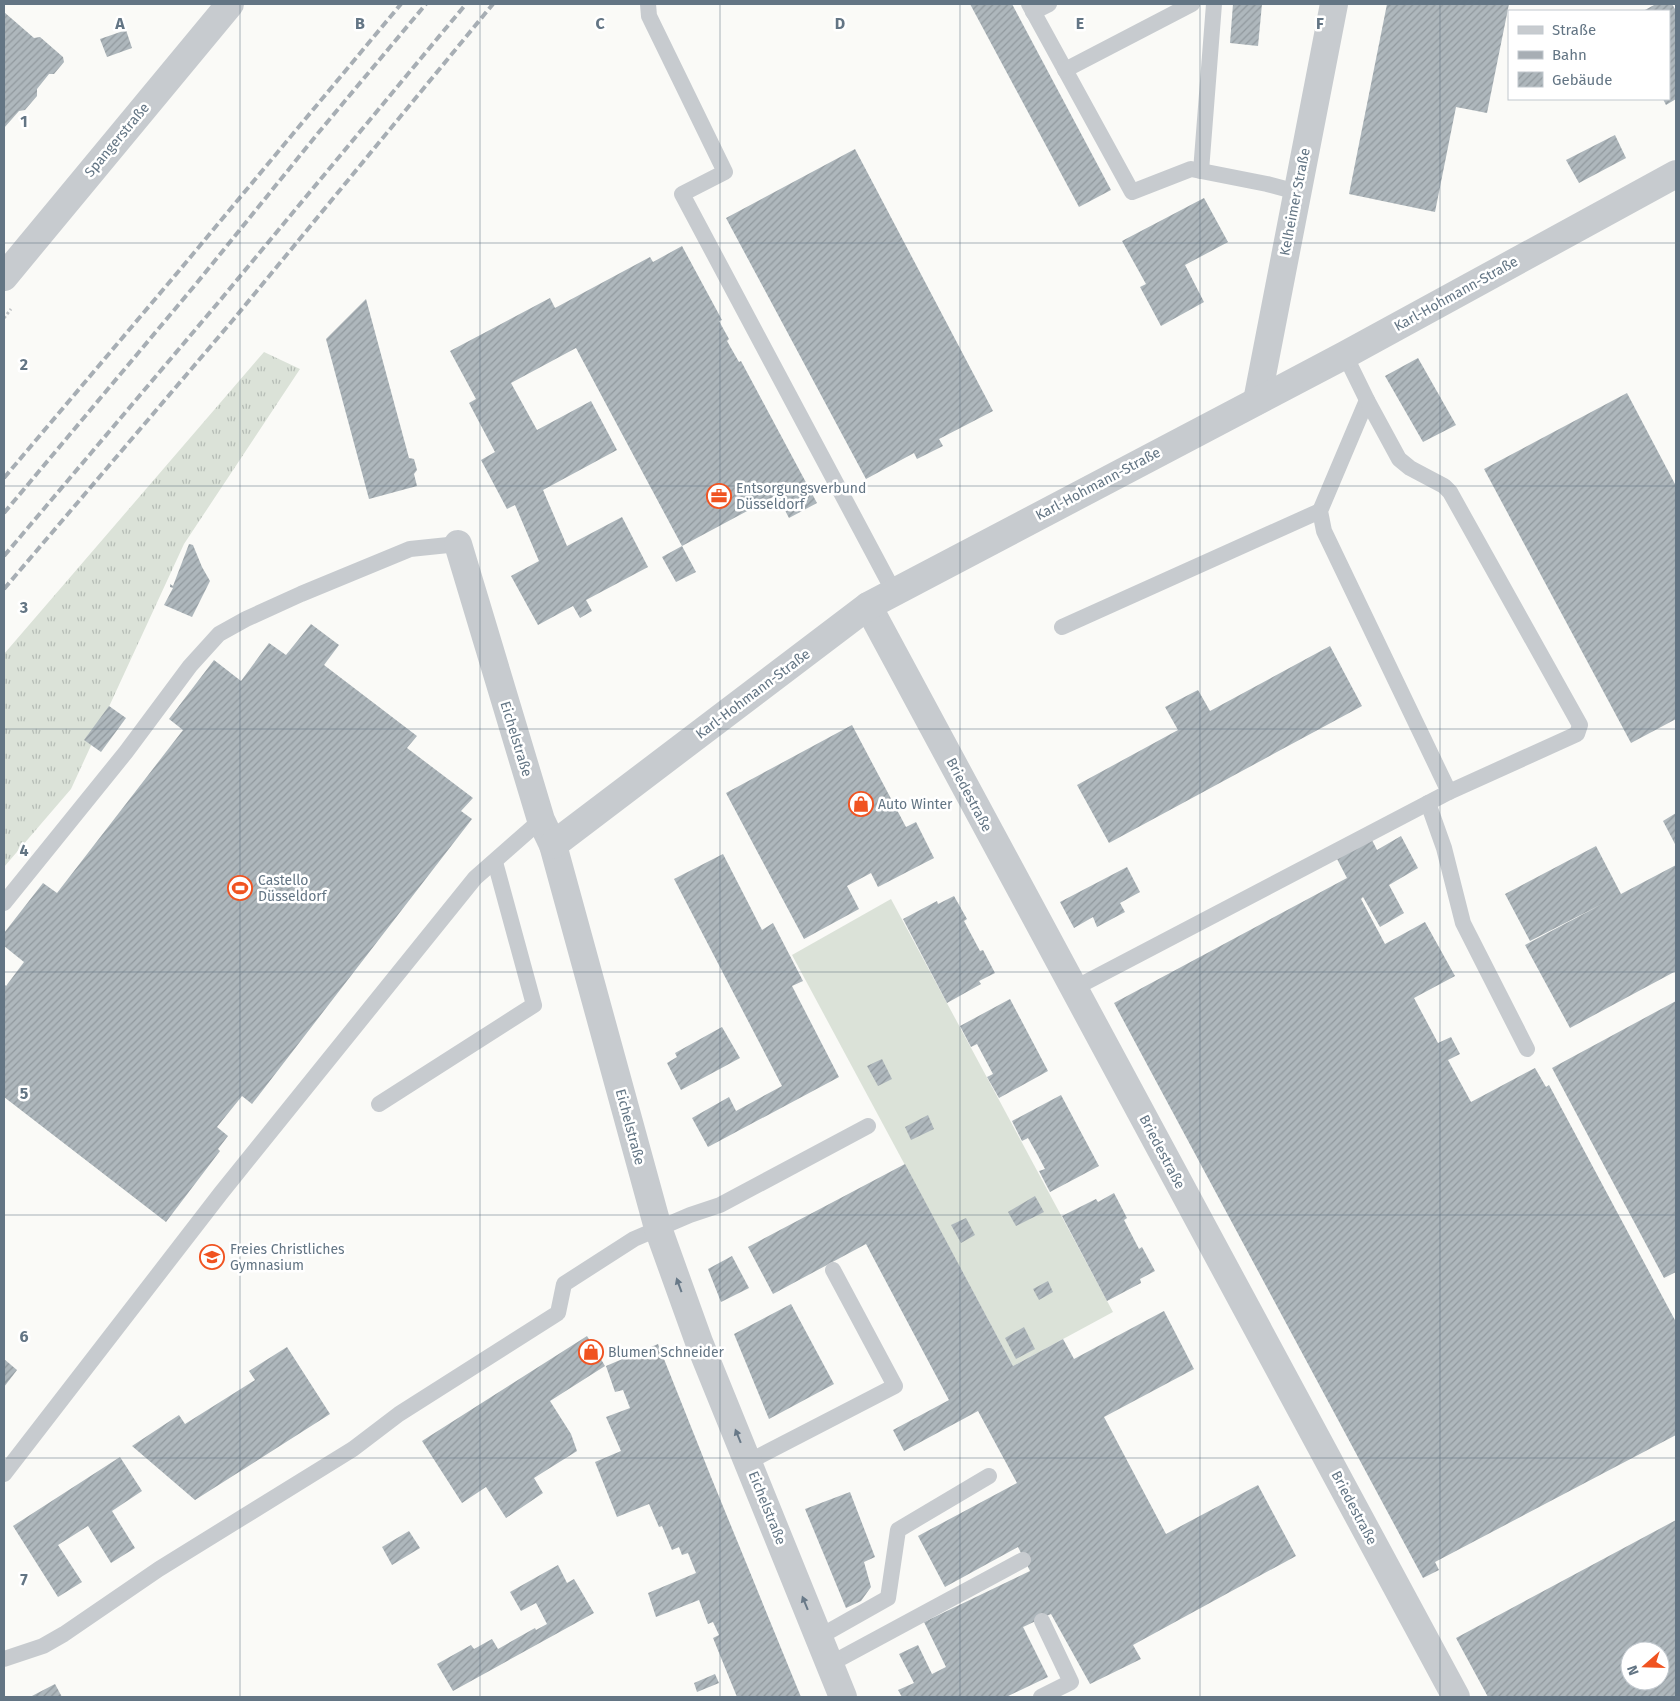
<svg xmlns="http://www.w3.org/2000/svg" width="1680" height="1701" font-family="'Fira Sans',sans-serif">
<defs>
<pattern id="grass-tufts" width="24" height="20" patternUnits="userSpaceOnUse" patternTransform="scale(1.25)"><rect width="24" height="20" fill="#dbe2d8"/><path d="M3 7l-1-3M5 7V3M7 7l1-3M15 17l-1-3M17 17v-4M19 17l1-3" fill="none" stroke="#b5bcb5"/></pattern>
<pattern id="building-hatch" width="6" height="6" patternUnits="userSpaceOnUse" patternTransform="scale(1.25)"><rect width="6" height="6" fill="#aeb7bc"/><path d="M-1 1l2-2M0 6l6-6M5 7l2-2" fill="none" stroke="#91999e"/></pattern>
</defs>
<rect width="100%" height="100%" fill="#fafaf7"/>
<path fill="url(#grass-tufts)" d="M264 352 300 369 184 544 71 789 4 867V654Z"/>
<path fill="#dbe2d8" d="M891 899 1113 1312 1013 1366 792 955Z"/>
<g fill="url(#building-hatch)" fill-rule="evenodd">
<path d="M970 4H1012L1111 190 1079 207Z"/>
<path d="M1233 4H1262L1258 46 1230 43Z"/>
<path d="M1387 4H1509L1487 113 1456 107 1435 212 1349 194Z"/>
<path d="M1656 4H1672L1675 9 1676 8V99L1666 105 1663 99H1669V11H1643Z"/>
<path d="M4 12 34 38 40 37 63 57 64 62 54 74H49L37 89V96L25 110 19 111 4 128Z"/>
<path d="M126 30 132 48 107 57 100 39Z"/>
<path d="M1615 135 1626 158 1579 183 1566 160Z"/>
<path d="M855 149 993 411 939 439 943 446 917 459 914 453 866 479 726 218Z"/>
<path d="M1204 198 1228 242 1185 265 1204 302 1161 326 1140 287 1146 284 1122 241Z"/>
<path d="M682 246 722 320 719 321 729 339 727 341 739 362 741 361 817 503 789 518 777 495 682 546 696 572 676 582 662 557 682 546 576 348 511 383 537 430 591 401 617 450 543 490 567 546 622 517 648 567 586 600 592 611 580 618 573 606 538 625 511 576 539 561 515 505 507 509 481 460 495 452 469 403 476 399 450 351 550 298 555 308 650 257 653 262Z"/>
<path d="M366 299 409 458 414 459 417 470 414 474 417 486 369 499 326 339Z"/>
<path d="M1418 358 1456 425 1423 442 1385 376Z"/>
<path d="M1627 393 1676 486V719L1631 743 1484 469Z"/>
<path d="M189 544 193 545 202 567 210 581 192 617 164 605 173 588 170 587V584L173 586Z"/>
<path d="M311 624 339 645 324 665 417 736 407 748 473 798 461 811 472 819 252 1104 242 1096 217 1127 228 1136 218 1149 220 1151 166 1222 4 1097V984L6 986 24 962 4 946V933L43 883 57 893 183 730 169 719 214 660 241 681 269 643 286 655Z"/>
<path d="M1330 646 1362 706 1109 843 1077 785 1178 730 1165 707 1198 690 1210 711Z"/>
<path d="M109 706 126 718 101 752 84 740Z"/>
<path d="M852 725 906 827 916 822 934 858 878 887 871 873 847 886 859 909 804 939 726 793Z"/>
<path d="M1676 813V846L1663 821Z"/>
<path d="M1401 836 1418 868 1389 885 1404 913 1380 927 1363 897 1361 899 1385 944 1425 922 1455 976 1414 998 1438 1043 1451 1037 1460 1054 1448 1060 1471 1102 1535 1068 1546 1087 1549 1085 1676 1322V1435L1435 1562 1439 1570 1423 1578 1114 1003 1347 878 1336 857 1371 838 1377 850Z"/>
<path d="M1596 846 1621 894 1676 865V971L1570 1028 1525 945 1606 902 1530 941 1505 894Z"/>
<path d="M723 854 762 930 773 923 803 981 792 986 839 1077 708 1147 692 1118 729 1097 736 1111 782 1086 674 879Z"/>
<path d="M1127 867 1140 892 1120 903 1125 912 1097 927 1093 917 1074 928 1060 902Z"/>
<path d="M954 896 967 919 964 921 980 951 983 950 995 973 979 981 981 984 947 1003 903 919 937 901 938 904Z"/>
<path d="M1010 999 1048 1071 999 1098 987 1077 993 1074 977 1044 971 1047 960 1026Z"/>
<path d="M1676 1001V1272L1664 1278 1552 1068Z"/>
<path d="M722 1027 740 1058 681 1090 667 1063 677 1057 675 1053Z"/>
<path d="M882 1059 892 1079 878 1086 867 1066Z"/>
<path d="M1061 1095 1099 1166 1050 1192 1039 1171 1045 1169 1037 1154 1028 1138 1022 1141 1012 1121Z"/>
<path d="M928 1115 934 1129 911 1140 905 1127Z"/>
<path d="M905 1164 1013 1366 1063 1339 1074 1359 1164 1311 1194 1369 1104 1417 1166 1534 1258 1485 1296 1556 1133 1645 1141 1659 1090 1684 1051 1614 1023 1627 1048 1677 1006 1697H902L898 1690 914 1683 899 1654 918 1645 932 1674 946 1667 924 1622 1030 1571 1018 1547 945 1587 918 1536 1017 1483 978 1411 904 1451 893 1430 949 1400 866 1244 773 1294 748 1247Z"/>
<path d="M1114 1193 1127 1218 1124 1220 1139 1249 1142 1247 1155 1271 1140 1279 1141 1283 1107 1301 1062 1216 1096 1199 1098 1202Z"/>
<path d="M1035 1196 1044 1212 1016 1226 1008 1212Z"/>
<path d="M966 1218 975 1235 961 1243 951 1225Z"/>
<path d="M732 1256 749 1288 721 1302 708 1269Z"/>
<path d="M1048 1281 1053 1292 1039 1300 1033 1289Z"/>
<path d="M791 1304 834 1384 769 1419 734 1334Z"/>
<path d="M1024 1327 1035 1349 1016 1359 1005 1338Z"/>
<path d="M587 1336 605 1366 550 1401 571 1434 577 1451 534 1478 543 1493 506 1518 486 1487 462 1503 422 1441Z"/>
<path d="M658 1344 711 1477 801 1697H737L713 1638 719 1635 713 1622 708 1624 699 1600 656 1617 648 1593 696 1573 688 1553 682 1555 679 1547 672 1550 662 1526 659 1527 649 1504 617 1517 595 1462 621 1451 606 1417 630 1408 623 1390 615 1392 606 1366Z"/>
<path d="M287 1347 330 1414 195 1500 132 1446 179 1415 185 1424 255 1380 249 1371Z"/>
<path d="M4 1359 17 1370 4 1387Z"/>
<path d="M120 1457 142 1491 112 1511 135 1548 111 1563 88 1526 58 1545 82 1582 58 1597 13 1526Z"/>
<path d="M850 1492 875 1557 864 1562 871 1587 861 1601 846 1608 805 1509Z"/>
<path d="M1676 1520V1697H1488L1456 1638ZM1630 1651H1660V1681H1630Z"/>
<path d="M409 1531 420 1548 392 1565 382 1547Z"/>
<path d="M558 1565 567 1583 574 1579 594 1613 453 1691 437 1664 471 1645 474 1649 492 1639 498 1649 535 1628 536 1630 547 1624 536 1603 521 1611 510 1592Z"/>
<path d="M715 1674 719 1683 697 1692 694 1683Z"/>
<path d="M55 1684 62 1697H30Z"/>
</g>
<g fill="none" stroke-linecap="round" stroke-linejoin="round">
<path stroke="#c0c3c5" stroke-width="3" stroke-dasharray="2.5 2.5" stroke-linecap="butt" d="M4 318 11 309"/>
<g stroke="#c7cbcf" stroke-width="16">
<path d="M648 4 649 16 725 172 682 194 894 592"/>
<path d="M1029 4 1132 192 1191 169 1267 184 1297 192"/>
<path d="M1033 12 1049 4"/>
<path d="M1065 70 1192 4"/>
<path d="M1201 171 1214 4"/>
<path d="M1367 400 1320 511 1324 531 1449 792"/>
<path d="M1062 627 1320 511"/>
<path d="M1428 803 1444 848 1463 923 1527 1049"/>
<path d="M4 903 126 752 190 666 219 634 246 619 301 594 410 549 458 544"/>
<path d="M1073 989 1449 792 1577 734 1580 725 1450 492 1444 486 1410 468 1399 459 1367 400 1345 355"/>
<path d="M379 1104 534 1005 495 862"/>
<path d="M748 1462 895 1386 833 1270"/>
<path d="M4 1474 221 1193 475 878 541 820"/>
<path d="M819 1637 888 1598 898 1530 989 1476"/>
<path d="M4 1659 43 1646 64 1634 159 1569 353 1449 399 1414 558 1313 564 1284 634 1239 690 1215 720 1205 868 1126"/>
<path d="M830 1664 1023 1560"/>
<path d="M1041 1697 1071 1682 1042 1621"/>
</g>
<g stroke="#c7cbcf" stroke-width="28">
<path d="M4 277 230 4"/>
<path d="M1257 401 1334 4"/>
<path d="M458 544 541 820 553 845 658 1228 699 1342 843 1697"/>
<path d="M868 606 1456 1697"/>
<path d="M553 845 868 606 1345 355 1676 174"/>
</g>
<g stroke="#a7aeb4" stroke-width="4" stroke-dasharray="8 4" stroke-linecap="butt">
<path d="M4 478 178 272 401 4"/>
<path d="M4 513 196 284 319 132 426 4"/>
<path d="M4 556 217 304 466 4"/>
<path d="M4 589 233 320 493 4"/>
</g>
</g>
<defs><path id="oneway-solid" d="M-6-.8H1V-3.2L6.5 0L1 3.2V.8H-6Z" transform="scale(1.25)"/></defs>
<g fill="#687988">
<use href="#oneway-solid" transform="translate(679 1285) rotate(-110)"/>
<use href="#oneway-solid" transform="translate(738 1436) rotate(-112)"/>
<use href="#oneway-solid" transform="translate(805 1603) rotate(-112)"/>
</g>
<path fill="none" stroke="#637584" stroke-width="1" stroke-opacity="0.55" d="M240 4V1697M480 4V1697M720 4V1697M960 4V1697M1200 4V1697M1440 4V1697M4 243H1676M4 486H1676M4 729H1676M4 972H1676M4 1215H1676M4 1458H1676"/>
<defs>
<symbol id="office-ring" viewBox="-11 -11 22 22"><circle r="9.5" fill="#fff" stroke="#f05321" stroke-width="1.5"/><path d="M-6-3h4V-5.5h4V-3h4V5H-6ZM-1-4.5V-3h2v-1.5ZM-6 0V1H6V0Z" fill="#f05321"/></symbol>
<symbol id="shop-ring" viewBox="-11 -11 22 22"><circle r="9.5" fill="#fff" stroke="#f05321" stroke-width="1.5"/><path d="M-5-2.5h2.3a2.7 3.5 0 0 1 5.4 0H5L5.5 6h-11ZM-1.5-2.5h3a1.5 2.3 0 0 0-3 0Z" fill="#f05321"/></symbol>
<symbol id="stadium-ring" viewBox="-11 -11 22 22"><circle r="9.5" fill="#fff" stroke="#f05321" stroke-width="1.5"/><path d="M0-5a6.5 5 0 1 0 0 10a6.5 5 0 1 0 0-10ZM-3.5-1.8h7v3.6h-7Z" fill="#f05321"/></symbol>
<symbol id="school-ring" viewBox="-11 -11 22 22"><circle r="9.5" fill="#fff" stroke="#f05321" stroke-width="1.5"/><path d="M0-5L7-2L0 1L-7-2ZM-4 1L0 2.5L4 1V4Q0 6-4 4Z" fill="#f05321"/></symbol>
</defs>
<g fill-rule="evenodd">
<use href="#office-ring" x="705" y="482" width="28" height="28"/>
<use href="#shop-ring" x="847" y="790" width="28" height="28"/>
<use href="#stadium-ring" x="226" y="874" width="28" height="28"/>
<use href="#school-ring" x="198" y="1243" width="28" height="28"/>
<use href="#shop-ring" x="577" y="1338" width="28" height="28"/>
</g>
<g text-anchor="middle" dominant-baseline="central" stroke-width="5" stroke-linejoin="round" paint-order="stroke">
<g font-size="14" fill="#637584" stroke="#fff">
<text transform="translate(117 140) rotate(-50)">Spangerstraße</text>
<text transform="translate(1295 202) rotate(-79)">Kelheimer Straße</text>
<text transform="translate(1456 294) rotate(-29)">Karl-Hohmann-Straße</text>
<text transform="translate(1098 484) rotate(-28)">Karl-Hohmann-Straße</text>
<text transform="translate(753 694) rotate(-37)">Karl-Hohmann-Straße</text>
<text transform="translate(516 739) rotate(73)">Eichelstraße</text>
<text transform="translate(969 795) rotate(62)">Briedestraße</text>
<text transform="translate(630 1127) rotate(75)">Eichelstraße</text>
<text transform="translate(1162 1152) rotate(62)">Briedestraße</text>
<text transform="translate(767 1508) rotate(68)">Eichelstraße</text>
<text transform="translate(1354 1508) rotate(62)">Briedestraße</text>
</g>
<g font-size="14" fill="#637584" stroke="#fff" text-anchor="start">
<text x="736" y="488">Entsorgungsverbund<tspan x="736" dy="16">Düsseldorf</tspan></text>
<text x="878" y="804">Auto Winter</text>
<text x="258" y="880">Castello<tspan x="258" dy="16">Düsseldorf</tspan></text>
<text x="230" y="1249">Freies Christliches<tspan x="230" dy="16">Gymnasium</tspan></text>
<text x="608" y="1352">Blumen Schneider</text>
</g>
</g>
<g font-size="16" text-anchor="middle" font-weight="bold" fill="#637584" stroke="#fff" stroke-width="5" stroke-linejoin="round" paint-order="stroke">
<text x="120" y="29">A</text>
<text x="360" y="29">B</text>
<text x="600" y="29">C</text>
<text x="840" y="29">D</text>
<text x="1080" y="29">E</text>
<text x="1320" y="29">F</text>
<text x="24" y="127">1</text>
<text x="24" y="370">2</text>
<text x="24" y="613">3</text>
<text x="24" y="856">4</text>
<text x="24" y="1099">5</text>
<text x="24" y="1342">6</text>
<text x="24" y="1585">7</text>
</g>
<rect width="1680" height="1701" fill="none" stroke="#637584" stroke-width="10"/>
<rect x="1508" y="10" width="162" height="90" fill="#ffffff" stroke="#c1c8ce"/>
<rect x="1518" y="26" width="25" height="8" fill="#c7cbcf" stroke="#c1c8ce"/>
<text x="1552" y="35" font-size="15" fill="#637584">Straße</text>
<rect x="1518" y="51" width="25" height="8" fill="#a7aeb4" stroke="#c1c8ce"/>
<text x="1552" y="60" font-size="15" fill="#637584">Bahn</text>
<rect x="1518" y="72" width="25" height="15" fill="url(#building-hatch)" stroke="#c1c8ce"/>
<text x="1552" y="85" font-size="15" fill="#637584">Gebäude</text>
<g transform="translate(1645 1666) rotate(250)"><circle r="24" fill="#ffffff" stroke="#c1c8ce"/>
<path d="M0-4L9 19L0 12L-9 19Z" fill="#f05321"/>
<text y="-8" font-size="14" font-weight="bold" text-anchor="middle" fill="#637584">N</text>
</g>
</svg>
